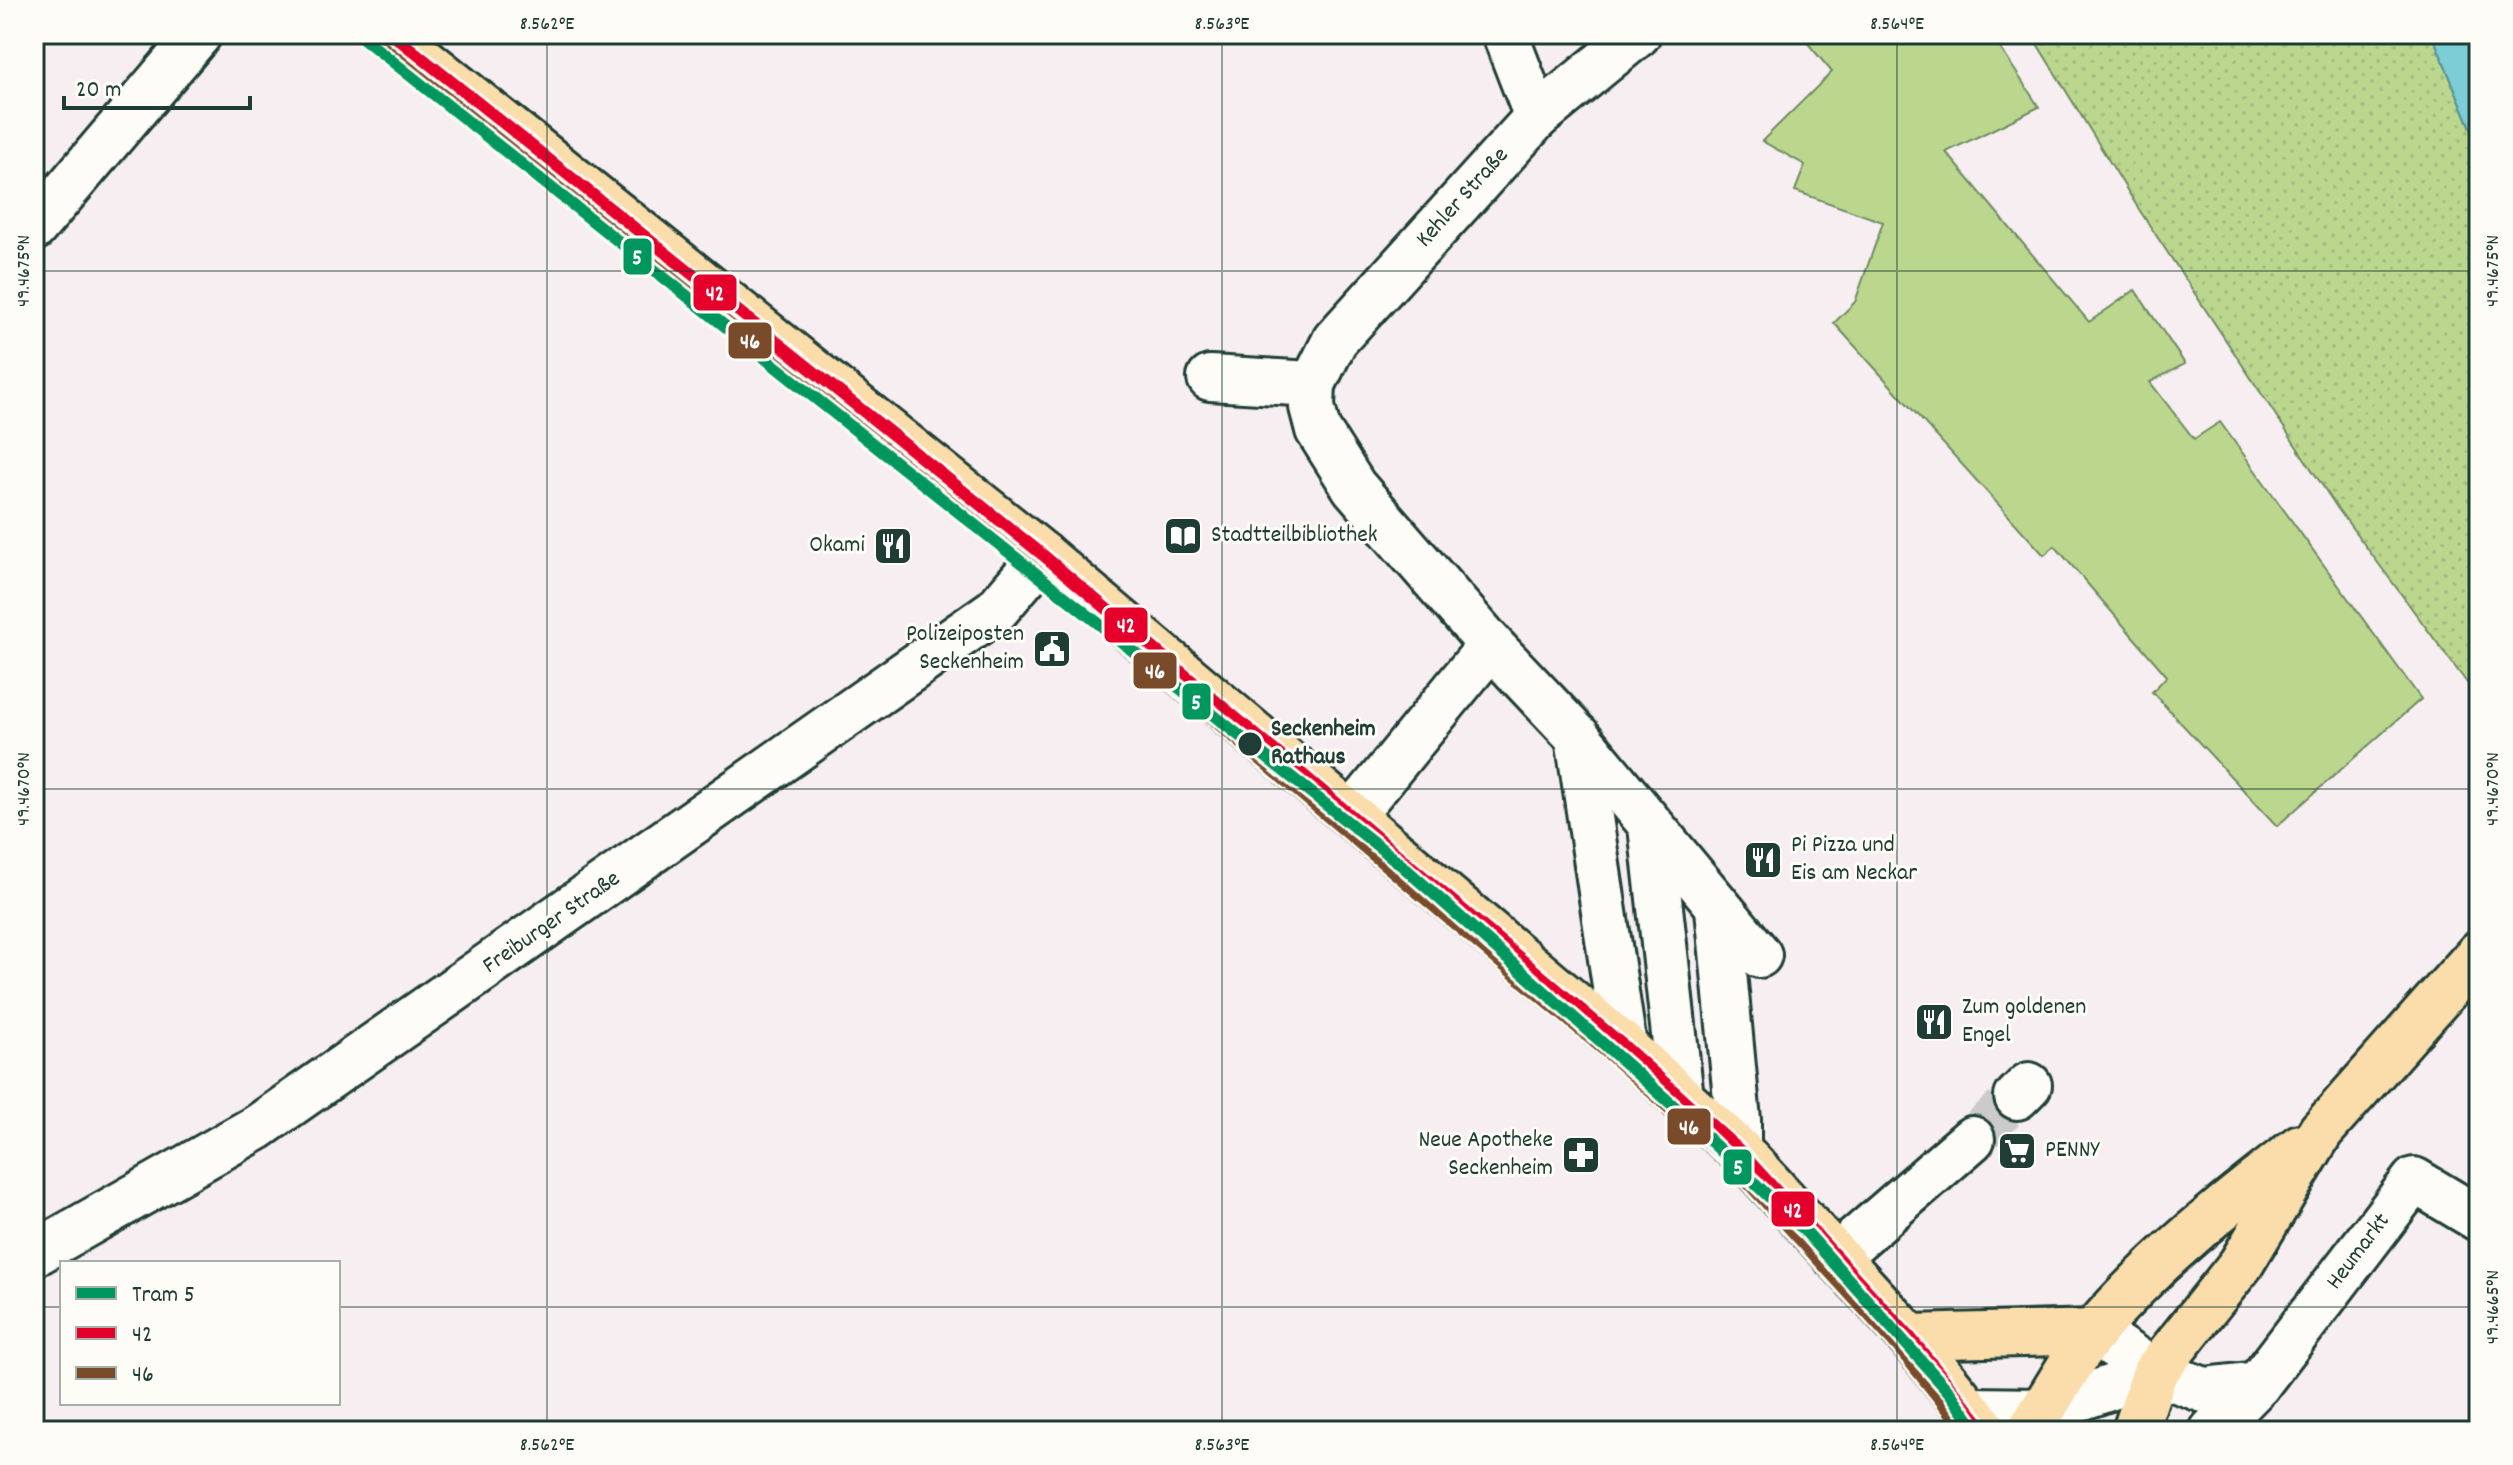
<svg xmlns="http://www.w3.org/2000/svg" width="2513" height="1465" font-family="Dekko,sans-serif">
<defs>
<pattern id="grass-dots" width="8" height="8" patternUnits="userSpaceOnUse" patternTransform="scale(2)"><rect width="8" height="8" fill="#bbd78e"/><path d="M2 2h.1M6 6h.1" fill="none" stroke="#a0b97b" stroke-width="1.8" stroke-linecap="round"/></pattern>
</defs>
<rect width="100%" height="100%" fill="#f7eef2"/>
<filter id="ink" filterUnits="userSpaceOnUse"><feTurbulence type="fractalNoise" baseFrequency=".0125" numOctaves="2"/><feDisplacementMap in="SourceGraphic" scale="16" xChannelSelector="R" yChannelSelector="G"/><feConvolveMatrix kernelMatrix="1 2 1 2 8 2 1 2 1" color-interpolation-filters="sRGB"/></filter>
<g filter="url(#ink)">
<path fill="url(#grass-dots)" stroke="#6d8a61" stroke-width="2" d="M2031 34H2432L2479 147V699L2338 509 2140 211Z"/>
<path fill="#bbd78e" stroke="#6d8a61" stroke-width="2" d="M1800 34H1991L2039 107 1946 152 2089 322 2135 290 2185 364 2150 382 2194 439 2220 422 2421 699 2277 826 2152 692 2167 676 2055 546 2044 555 1834 323 1855 302 1883 222 1795 191 1805 165 1762 141 1832 72Z"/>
<path fill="#7ccdd6" stroke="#579395" stroke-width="2" d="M2432 34H2479V147Z"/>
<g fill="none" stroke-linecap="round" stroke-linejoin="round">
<path stroke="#cccbcc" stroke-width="44" stroke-dasharray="44 22" stroke-linecap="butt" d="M1972 1139 2017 1097"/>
<defs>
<g id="minor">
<path d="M1505 34 1537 117"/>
<path d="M1638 34 1537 117 1335 340 1313 384 1312 407 1318 430 1354 487 1491 645 1578 737 1759 955"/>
<path d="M34 228 199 34"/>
<path d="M1210 378 1313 384"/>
<path d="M1578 737 1624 1046"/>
<path d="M1353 814 1491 645"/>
<path d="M1651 826 1681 1098"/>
<path d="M1718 909 1738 1120V1149"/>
<path d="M2017 1097 2029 1085"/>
<path d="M34 1254 258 1127 996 610 1043 555"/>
<path d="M1836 1257 1972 1139"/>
<path d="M2094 1332 2155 1372 2204 1390 2258 1384"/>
<path d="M1969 1410 2043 1411 2155 1372"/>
<path d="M2212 1431 2258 1384 2414 1180 2479 1219"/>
</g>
<g id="major">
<path d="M392 34 1043 555 1624 1046 1738 1149 1910 1337 1986 1431"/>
<path d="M1910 1337 2094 1332"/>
<path d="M2029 1431C2052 1398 2070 1360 2096 1329 2156 1259 2227 1203 2300 1147"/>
<path d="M2135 1431 2155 1372 2241 1264 2321 1131 2479 953"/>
</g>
</defs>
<use href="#minor" stroke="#1f3d34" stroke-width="50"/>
<use href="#major" stroke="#1f3d34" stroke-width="50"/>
<use href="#minor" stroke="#fdfcf7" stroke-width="44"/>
<use href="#major" stroke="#faddab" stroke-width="44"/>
<defs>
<path id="bus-1" d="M392 34 1043 555 1624 1046 1738 1149 1910 1337 1986 1431"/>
<path id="bus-2" d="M382 46 1033 567 1613 1058 1727 1160 1898 1347 1965 1431"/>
</defs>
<use href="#bus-1" stroke="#fdfcf7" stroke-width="18"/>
<use href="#bus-2" stroke="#fdfcf7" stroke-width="18"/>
<use href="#bus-1" stroke="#e4002b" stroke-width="12"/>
<use href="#bus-2" stroke="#7a4b2a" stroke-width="12"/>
<defs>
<path id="tram-1" d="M358 34 1398 862 1676 1108 1808 1234 1950 1393 1977 1431"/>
</defs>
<use href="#tram-1" stroke="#fdfcf7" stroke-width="18"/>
<use href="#tram-1" stroke="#00975f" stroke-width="12"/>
</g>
</g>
<path fill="none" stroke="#1f3d34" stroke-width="2" stroke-opacity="0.45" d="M547 34V1431M1222 34V1431M1897 34V1431M34 271H2479M34 789H2479M34 1307H62M338 1307H2479"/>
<defs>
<symbol id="library-square" viewBox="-11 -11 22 22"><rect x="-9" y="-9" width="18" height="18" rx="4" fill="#1f3d34" stroke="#fdfcf7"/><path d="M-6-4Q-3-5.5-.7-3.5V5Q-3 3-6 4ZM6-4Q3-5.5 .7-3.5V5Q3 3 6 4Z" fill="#fff"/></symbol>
<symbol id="restaurant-square" viewBox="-11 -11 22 22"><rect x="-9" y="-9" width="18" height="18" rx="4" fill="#1f3d34" stroke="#fdfcf7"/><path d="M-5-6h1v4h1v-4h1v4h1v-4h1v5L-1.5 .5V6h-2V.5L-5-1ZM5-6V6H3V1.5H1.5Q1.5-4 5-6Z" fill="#fff"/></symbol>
<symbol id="civic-square" viewBox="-11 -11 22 22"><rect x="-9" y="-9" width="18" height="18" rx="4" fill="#1f3d34" stroke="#fdfcf7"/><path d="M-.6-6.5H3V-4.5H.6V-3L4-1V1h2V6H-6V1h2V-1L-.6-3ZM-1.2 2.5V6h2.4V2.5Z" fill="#fff"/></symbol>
<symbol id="supermarket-square" viewBox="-11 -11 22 22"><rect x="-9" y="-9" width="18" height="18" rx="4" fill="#1f3d34" stroke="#fdfcf7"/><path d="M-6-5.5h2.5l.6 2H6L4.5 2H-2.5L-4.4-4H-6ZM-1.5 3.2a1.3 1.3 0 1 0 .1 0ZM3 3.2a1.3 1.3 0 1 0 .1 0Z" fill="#fff"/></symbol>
<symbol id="pharmacy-square" viewBox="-11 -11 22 22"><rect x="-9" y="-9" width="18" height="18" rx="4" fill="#1f3d34" stroke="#fdfcf7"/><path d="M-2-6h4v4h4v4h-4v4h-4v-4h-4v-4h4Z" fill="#fff"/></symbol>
</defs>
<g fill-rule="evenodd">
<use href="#library-square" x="1161" y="514" width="44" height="44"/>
<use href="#restaurant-square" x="871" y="524" width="44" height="44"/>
<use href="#civic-square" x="1030" y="627" width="44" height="44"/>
<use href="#restaurant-square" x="1741" y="838" width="44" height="44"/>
<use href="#restaurant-square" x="1912" y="1000" width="44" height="44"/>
<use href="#supermarket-square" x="1995" y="1129" width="44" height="44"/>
<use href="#pharmacy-square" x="1559" y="1133" width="44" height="44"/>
</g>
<circle fill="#1f3d34" stroke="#fdfcf7" stroke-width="3" cx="1250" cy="744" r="13"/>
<g text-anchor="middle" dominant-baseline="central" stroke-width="6" stroke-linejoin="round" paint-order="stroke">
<g font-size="24" fill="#1f3d34" stroke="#fdfcf7">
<text transform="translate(1463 198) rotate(-48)">Kehler Straße</text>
<text transform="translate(552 923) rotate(-35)">Freiburger Straße</text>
<text transform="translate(2359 1252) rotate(-53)">Heumarkt</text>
</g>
<g font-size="24" fill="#1f3d34" stroke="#fdfcf7" text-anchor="start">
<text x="1211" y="536">Stadtteilbibliothek</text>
<text x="865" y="546" text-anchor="end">Okami</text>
<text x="1024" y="635" text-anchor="end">Polizeiposten<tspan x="1024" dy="28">Seckenheim</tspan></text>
<text x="1791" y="846">Pi Pizza und<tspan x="1791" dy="28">Eis am Neckar</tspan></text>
<text x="1962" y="1008">Zum goldenen<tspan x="1962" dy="28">Engel</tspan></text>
<text x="1553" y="1141" text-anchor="end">Neue Apotheke<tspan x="1553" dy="28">Seckenheim</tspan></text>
<text x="2045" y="1151">PENNY</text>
</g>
<g font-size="24" font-weight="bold" fill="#1f3d34" stroke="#fdfcf7" text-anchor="start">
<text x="1271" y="730">Seckenheim<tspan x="1271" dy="28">Rathaus</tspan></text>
</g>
</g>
<g stroke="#fdfcf7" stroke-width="3">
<rect x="622" y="237" width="31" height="39" rx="8" fill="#00975f"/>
<rect x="692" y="273" width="46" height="39" rx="8" fill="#e4002b"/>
<rect x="727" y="321" width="46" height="39" rx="8" fill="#7a4b2a"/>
<rect x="1103" y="606" width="46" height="38" rx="8" fill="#e4002b"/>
<rect x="1132" y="651" width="46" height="39" rx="8" fill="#7a4b2a"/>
<rect x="1181" y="682" width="31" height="39" rx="8" fill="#00975f"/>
<rect x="1666" y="1107" width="46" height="39" rx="8" fill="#7a4b2a"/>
<rect x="1722" y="1148" width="31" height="38" rx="8" fill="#00975f"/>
<rect x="1770" y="1190" width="46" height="38" rx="8" fill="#e4002b"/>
</g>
<g font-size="22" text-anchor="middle" font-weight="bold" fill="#fff">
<text x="637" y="264">5</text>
<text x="715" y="300">42</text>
<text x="750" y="348">46</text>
<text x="1126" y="632">42</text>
<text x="1155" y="678">46</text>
<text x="1196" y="709">5</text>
<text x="1689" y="1134">46</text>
<text x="1738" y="1174">5</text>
<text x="1793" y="1217">42</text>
</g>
<rect width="2513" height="1465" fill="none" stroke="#fdfcf7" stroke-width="88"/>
<rect x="60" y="1261" width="280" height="144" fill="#fdfcf7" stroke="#a4b0a9" stroke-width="2"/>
<rect x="76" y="1287" width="40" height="12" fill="#00975f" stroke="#a4b0a9" stroke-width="2"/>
<text x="132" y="1301" font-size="24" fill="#1f3d34">Tram 5</text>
<rect x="76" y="1327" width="40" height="12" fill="#e4002b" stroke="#a4b0a9" stroke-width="2"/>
<text x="132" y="1341" font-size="24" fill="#1f3d34">42</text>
<rect x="76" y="1367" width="40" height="12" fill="#7a4b2a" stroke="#a4b0a9" stroke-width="2"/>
<text x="132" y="1381" font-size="24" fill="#1f3d34">46</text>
<path d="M64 96v12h186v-12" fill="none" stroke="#1f3d34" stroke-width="4"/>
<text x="76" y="96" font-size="24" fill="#1f3d34" stroke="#fdfcf7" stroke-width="6" paint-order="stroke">20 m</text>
<rect x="44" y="44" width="2425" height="1377" fill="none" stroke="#1f3d34" stroke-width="3"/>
<g font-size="20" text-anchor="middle" fill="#1f3d34">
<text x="547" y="29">8.562°E</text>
<text x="1222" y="29">8.563°E</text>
<text x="1897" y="29">8.564°E</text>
<text transform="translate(22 271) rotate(-90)" y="7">49.4675°N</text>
<text transform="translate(2491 271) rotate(-90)" y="7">49.4675°N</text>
<text transform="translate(22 789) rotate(-90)" y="7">49.4670°N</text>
<text transform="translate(2491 789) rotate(-90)" y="7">49.4670°N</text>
<text transform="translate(2491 1307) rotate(-90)" y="7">49.4665°N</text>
<text x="547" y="1450">8.562°E</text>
<text x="1222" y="1450">8.563°E</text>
<text x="1897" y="1450">8.564°E</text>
</g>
</svg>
